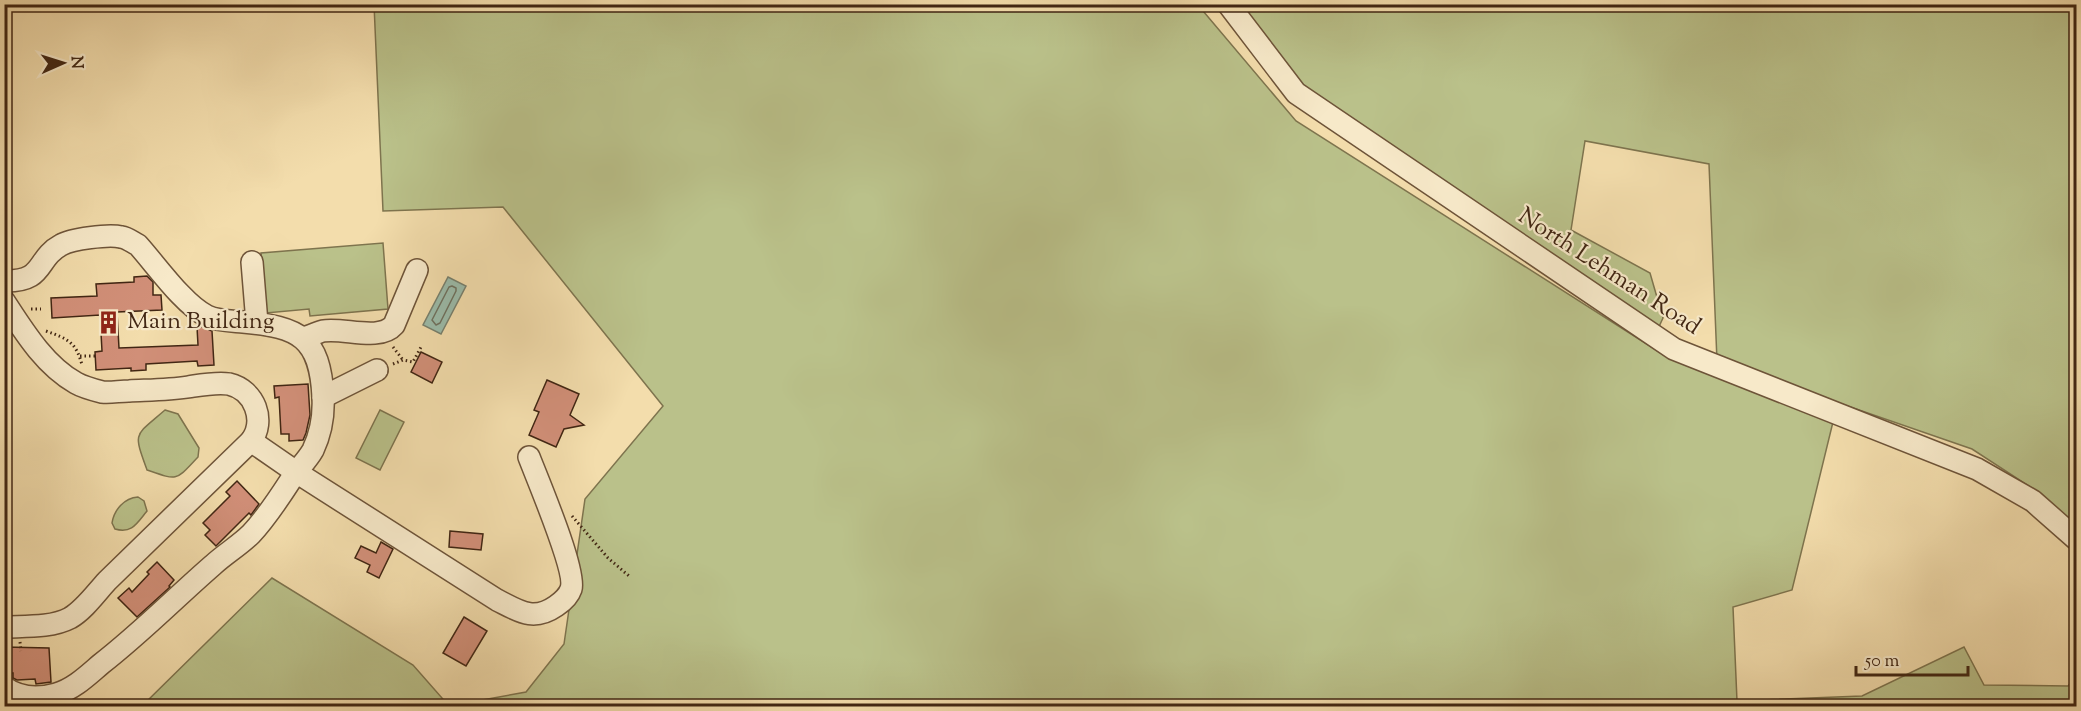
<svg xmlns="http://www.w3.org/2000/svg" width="2081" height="711" font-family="'Sorts Mill Goudy',serif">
<rect width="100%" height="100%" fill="#f3ddac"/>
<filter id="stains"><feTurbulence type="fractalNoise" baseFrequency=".00333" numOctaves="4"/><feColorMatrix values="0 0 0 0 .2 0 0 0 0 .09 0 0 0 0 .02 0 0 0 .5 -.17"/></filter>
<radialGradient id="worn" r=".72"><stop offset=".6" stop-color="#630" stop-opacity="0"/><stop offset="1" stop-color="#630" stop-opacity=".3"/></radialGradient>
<g fill="#bac18a" stroke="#7e744e" stroke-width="1.5">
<path d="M374 4 1198 5 1296 121 1664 355 1833 422 1792 590 1733 607 1737 701 1862 696 1964 647 1984 685 2068 686 2076 677V706H142L272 578 413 665 449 706 526 692 564 644 585 499 663 406 503 207 383 211Z"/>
<path d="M1242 5H2076V527L2038 492 1972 449 1717 361 1709 164 1585 141 1571 230 1650 273 1663 318 1657 331 1314 100Z"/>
<path d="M383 243 388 309 310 316 309 309 266 313 261 253Z"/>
<path d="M165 410 178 414 199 448 198 457C175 481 179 481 147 470 133 431 134 437 165 410Z"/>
<path d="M380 410 404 422 380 470 356 458Z"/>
<path d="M138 497 144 501 147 511C137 523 132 534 115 529L112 523C114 510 124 498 138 497Z"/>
</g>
<path fill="#9bbcab" stroke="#77806e" stroke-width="1.5" d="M448 277 466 286 441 334 423 325Z"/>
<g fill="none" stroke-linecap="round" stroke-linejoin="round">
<path stroke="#6e715f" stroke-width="1.5" d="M452 286 456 288V291L440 323 436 325 432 320 449 287Z"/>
</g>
<g fill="#d18f78" stroke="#412613" stroke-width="1.5">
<path d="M147 276 153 282V295H161L162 310 117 312 119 348 198 345 197 327 200 326 212 331 214 365 198 366 197 361 146 364V370L131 371V368L96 370 95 352 102 351 100 315 52 318 51 298 97 296 96 284 134 282V277Z"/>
<path d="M421 352 442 362 432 383 411 372Z"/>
<path d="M547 380 579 394 570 415 584 425 564 429 556 447 529 435 539 412 534 410Z"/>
<path d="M308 384 310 415 306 433 303 440 289 441V434H281L279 397 275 398 274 386Z"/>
<path d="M237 481 259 504 251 515 249 513 216 546 205 535 210 530 203 523 230 496 226 492Z"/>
<path d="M450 531 483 534 481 550 449 547Z"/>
<path d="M381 542 393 549 379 578 367 572 370 565 355 558 361 546 376 553Z"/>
<path d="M157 562 174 580 169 586 170 587 137 617 118 598 129 588 132 592 149 574 147 572Z"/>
<path d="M464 617 487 631 466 666 443 653Z"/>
<path d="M4 647 49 648 51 682 36 684 35 679 17 680 13 678V673H4Z"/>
</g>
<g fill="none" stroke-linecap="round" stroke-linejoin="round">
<defs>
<g id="minor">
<path d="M1228 4 1296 93 1674 349 1977 469 2033 501 2076 539"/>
<path d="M252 262 257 323"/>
<path d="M4 281C46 282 35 259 61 245 71 239 109 234 121 237 128 238 132 242 138 245 156 265 184 305 207 316 217 321 232 321 243 322 299 327 320 337 323 397 324 415 321 433 313 450 308 459 300 467 294 475 281 495 268 516 251 534 240 545 225 554 213 565 175 598 141 633 101 664 88 675 74 689 56 694 38 699 19 698 4 687"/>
<path d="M4 301C23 330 44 365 76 383 83 387 94 390 102 392 110 393 120 391 129 391 148 390 169 390 188 387 201 385 216 382 229 384 255 390 266 421 251 441L107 581C96 593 84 610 70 618 51 628 25 626 4 627"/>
<path d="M304 338C310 336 316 333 323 331 343 327 379 342 394 325L417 270"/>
<path d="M323 397 377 370"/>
<path d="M251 441 296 472 497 600C519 611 533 622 556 606 562 602 569 595 571 589 577 572 537 478 529 457"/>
</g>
</defs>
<use href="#minor" stroke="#6e5439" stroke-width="24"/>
<g stroke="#412613" stroke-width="3" stroke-dasharray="1.5 3" stroke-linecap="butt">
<path d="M31 309H41"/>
<path d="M46 331C68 339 76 342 82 365"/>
<path d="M393 347 403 360"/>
<path d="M80 356H95"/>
<path d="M393 364 403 360 413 362 421 347"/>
<path d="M572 516 608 558 629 576"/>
<path d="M20 642 21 651"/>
</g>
<use href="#minor" stroke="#f7e9c9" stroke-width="21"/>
</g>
<defs>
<symbol id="building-bare" viewBox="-9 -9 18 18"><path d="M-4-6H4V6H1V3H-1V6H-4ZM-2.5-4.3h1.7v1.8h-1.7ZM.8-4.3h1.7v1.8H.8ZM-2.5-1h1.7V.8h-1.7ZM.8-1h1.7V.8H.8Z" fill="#8f2418" stroke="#f7e9c9" stroke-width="2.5" paint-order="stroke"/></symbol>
</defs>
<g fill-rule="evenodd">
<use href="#building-bare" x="92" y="306" width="33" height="33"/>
</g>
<g text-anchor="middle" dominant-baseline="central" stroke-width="4.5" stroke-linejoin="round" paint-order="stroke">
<g font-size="24" fill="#412613" stroke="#f7e9c9">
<text transform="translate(1609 272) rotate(33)">North Lehman Road</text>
</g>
<g font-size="24" fill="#412613" stroke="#f7e9c9" text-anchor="start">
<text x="127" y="322">Main Building</text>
</g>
</g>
<rect width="2081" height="711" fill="none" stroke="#f3ddac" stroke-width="24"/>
<rect x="6" y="6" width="2069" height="699" fill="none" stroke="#412613" stroke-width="3"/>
<rect x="12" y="12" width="2057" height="687" fill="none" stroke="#412613" stroke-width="1.5"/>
<g transform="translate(63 63) rotate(87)" stroke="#f7e9c9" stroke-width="4.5" paint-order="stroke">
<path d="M0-4.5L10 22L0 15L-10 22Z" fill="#412613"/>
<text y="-9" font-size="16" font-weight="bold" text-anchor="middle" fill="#412613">N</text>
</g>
<path d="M1856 666v9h112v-9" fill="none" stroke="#412613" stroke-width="3"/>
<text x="1865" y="666" font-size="18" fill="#412613" stroke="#f7e9c9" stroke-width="4.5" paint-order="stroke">50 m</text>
<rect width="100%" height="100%" filter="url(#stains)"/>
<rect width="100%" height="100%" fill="url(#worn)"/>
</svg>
